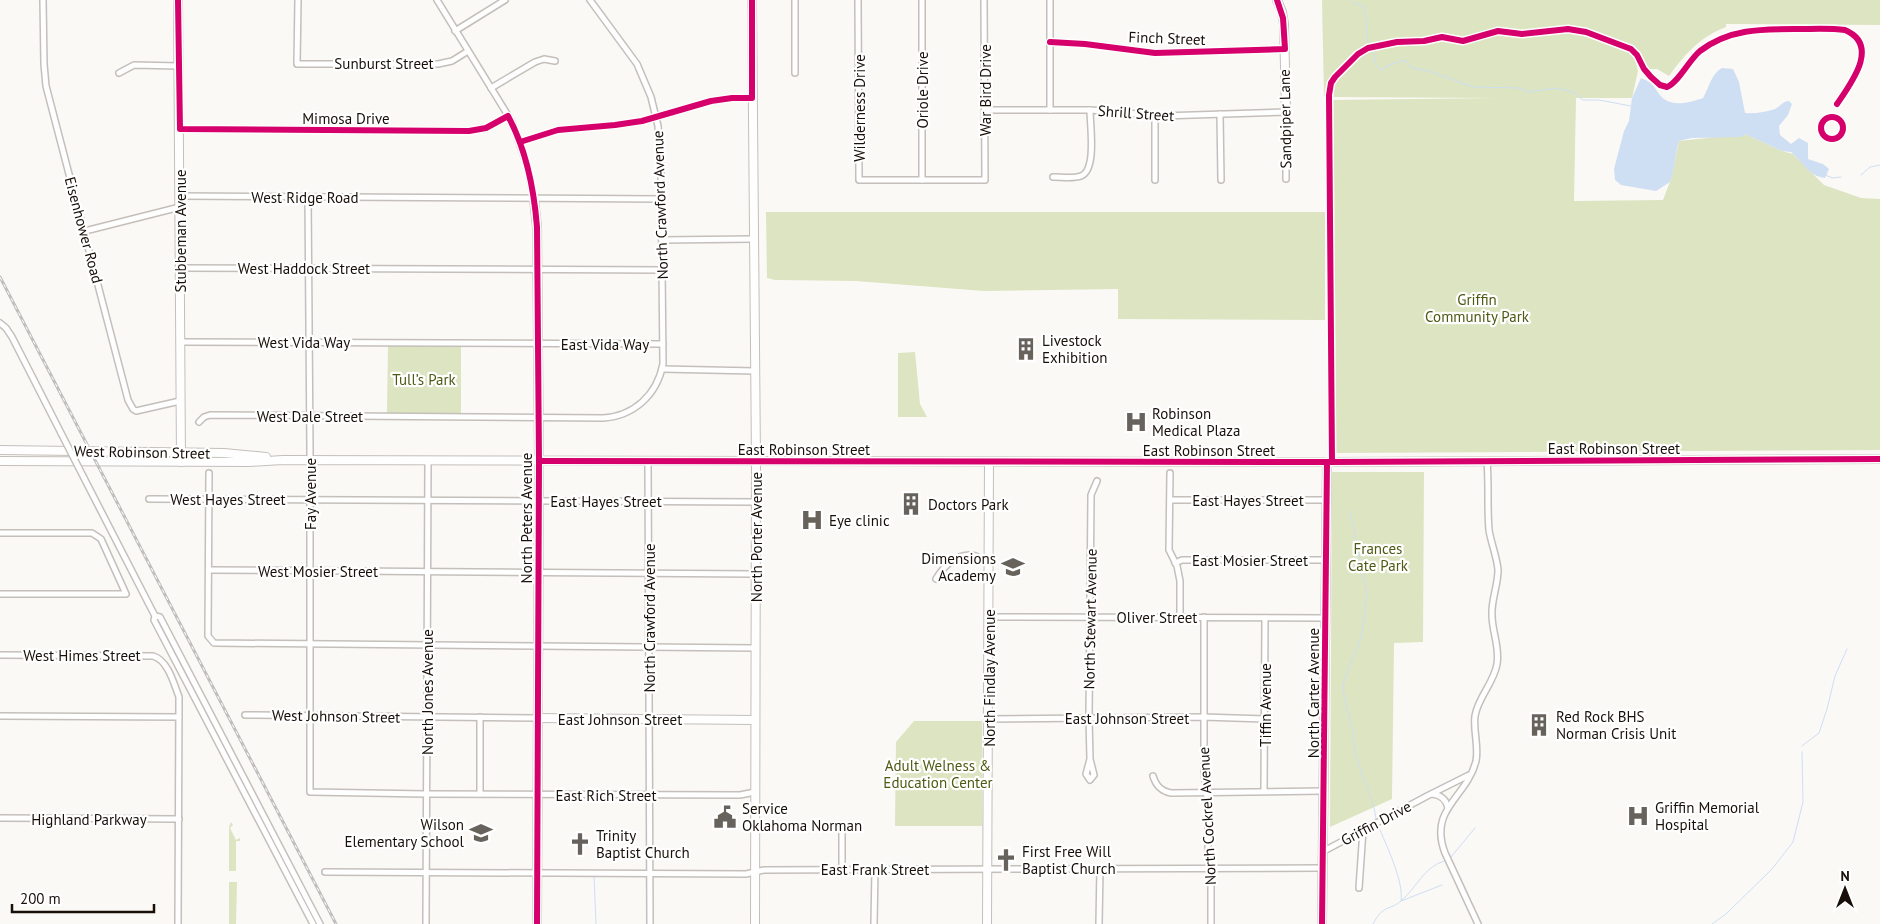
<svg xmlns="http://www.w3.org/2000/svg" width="1880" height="924" font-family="'PT Sans',sans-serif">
<rect width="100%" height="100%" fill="#fbf9f6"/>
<g fill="#dde4c1">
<path d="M1322 0H1880V25L1726 24V27C1700 37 1685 54 1669 76L1657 69H1649L1637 49 1607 35 1633 51 1638 71 1632 98H1576L1574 201 1663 200 1671 179 1679 141 1745 134 1782 151 1793 154 1824 185 1861 198 1880 199V450L1336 453 1329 100 1498 98 1324 97Z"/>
<path d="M766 212H1325V320L1118 319V289L984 291 856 281 775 280 767 278Z"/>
<path d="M388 345 461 346V414L387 413Z"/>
<path d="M915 352 920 404 927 417H898V353Z"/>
<path d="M1332 472H1424L1423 642 1394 643 1392 799 1330 827Z"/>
<path d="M914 721H982V826H895L896 742Z"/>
<path d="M231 822 233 825 230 828 236 840 240 838V841H236V871H229V827Z"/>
<path d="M229 882H237L236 924H229Z"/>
</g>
<path fill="#cedef3" d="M1722 68 1733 69 1739 82 1745 113C1754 114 1766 112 1775 109 1781 106 1783 101 1789 101L1792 104 1788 115 1779 126 1780 135 1791 144 1799 138 1808 143V159L1823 164 1829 169 1825 178C1808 176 1803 162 1791 152L1782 151 1745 134 1741 137 1692 138 1679 141C1675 154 1675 168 1670 182L1656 191 1621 185 1615 180 1614 169 1624 131 1629 121 1632 98 1641 78C1657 84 1655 92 1664 99 1675 107 1692 102 1703 98 1709 88 1711 74 1722 68Z"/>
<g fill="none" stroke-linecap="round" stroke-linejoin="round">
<g stroke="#cedef3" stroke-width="1">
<path d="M1351 0 1354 3 1364 6 1366 16 1368 44 1375 57 1376 65 1381 70 1389 65 1405 60 1411 68 1429 71 1473 87 1519 88 1528 92 1557 88 1573 92 1583 100H1599L1631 106"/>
<path d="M1825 175 1833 178 1841 177"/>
<path d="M1861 175 1870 167 1880 165"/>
<path d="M1350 511 1367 593 1362 635 1344 681C1342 694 1347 709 1351 722 1354 733 1353 745 1356 757 1362 776 1374 800 1376 819"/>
<path d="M1802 746 1819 733 1827 709 1835 676 1847 649"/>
<path d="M1378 825C1386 845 1404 881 1401 901L1442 885"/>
<path d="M1451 857 1475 828"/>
<path d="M594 875 596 924"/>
<path d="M1373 924C1384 903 1389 912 1402 900 1417 887 1424 867 1444 861"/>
<path d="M1712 924 1726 914 1772 869 1793 842 1803 802 1802 752"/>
</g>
<defs>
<g id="street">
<path d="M43 0 44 64 46 86 128 400 133 409 136 411 180 401"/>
<path d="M298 0 297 64H438L452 61 468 51"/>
<path d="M437 0 512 122 527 165 534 199"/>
<path d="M858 0 859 180H985L984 0"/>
<path d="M922 0V180"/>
<path d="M1050 0V110"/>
<path d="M455 31 505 0"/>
<path d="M1050 42 1085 44 1155 53 1285 49"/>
<path d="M119 73 134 65 179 66"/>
<path d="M795 73V0"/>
<path d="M491 88 535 62 544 59 555 61"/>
<path d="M985 110H1090L1162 116 1286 112V179"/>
<path d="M1220 114 1221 180"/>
<path d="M1155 116V180"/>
<path d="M180 129 469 131 486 128 508 116"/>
<path d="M520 142 558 130 615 125 642 121 711 101 732 98H752"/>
<path d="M1053 177C1062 177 1073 179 1081 176 1097 170 1090 125 1090 110"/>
<path d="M180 196 661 199"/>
<path d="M308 197 310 451V792L426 794 740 795 755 792"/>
<path d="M85 231 180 207"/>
<path d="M662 240 753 239"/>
<path d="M181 268 662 270"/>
<path d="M0 323 6 328 12 337 61 433"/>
<path d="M180 342 663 344"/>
<path d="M662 369 755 371"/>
<path d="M199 422 204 417 210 415 603 418C634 416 657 395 663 364L661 171 658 126 651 97 637 64 590 0"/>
<path d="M648 462 650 924"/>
<path d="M209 473 208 636 214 643 755 648"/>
<path d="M1170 473 1169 550 1177 566 1180 581V617"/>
<path d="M84 478 155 616 154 620 313 924"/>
<path d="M149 499 755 502"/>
<path d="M1170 500H1326"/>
<path d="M0 533H92L101 539 126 594H0"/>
<path d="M1175 563 1182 560H1326"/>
<path d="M209 570 755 574"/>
<path d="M936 579C943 566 960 551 976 556"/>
<path d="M155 616 160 617 320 924"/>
<path d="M989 617 1326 618"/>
<path d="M1204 617V771L1208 807V846L1211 884V924"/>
<path d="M0 655 153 656C168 660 174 684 179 697L178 924"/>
<path d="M245 715 537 718"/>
<path d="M0 716 179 717"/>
<path d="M480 717V794"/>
<path d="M988 719 1203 717 1265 719"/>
<path d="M1090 759 1086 774 1090 780 1094 775 1090 759 1089 718 1091 495 1097 481"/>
<path d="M1153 776C1156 786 1161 791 1171 793L1324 791"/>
<path d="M1264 791 1265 618"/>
<path d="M1432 794C1441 795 1446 799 1448 808"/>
<path d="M0 818 179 819"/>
<path d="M1324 851 1429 795 1469 775"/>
<path d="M842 869V829"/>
<path d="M325 872 746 874 764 870 1323 868"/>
<path d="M1359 888 1363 830"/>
<path d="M426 924 428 460"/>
<path d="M874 924 875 869"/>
<path d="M1099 924 1100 868"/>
<path d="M1478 924 1445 853C1428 808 1467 798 1476 761 1479 746 1473 731 1475 716 1478 697 1494 683 1497 664 1500 647 1492 632 1492 615 1491 600 1498 586 1498 570 1497 557 1491 543 1489 530 1487 507 1489 484 1487 461"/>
</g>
<g id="secondary">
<path d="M178 0 181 462"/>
<path d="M752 0 756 462 755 924"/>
<path d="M1277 0 1282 12 1284 24 1286 112"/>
<path d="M534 199 537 227 539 461 537 924"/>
<path d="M0 450 224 453 266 457"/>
<path d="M0 461 249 462 283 460 1332 462 1880 459"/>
<path d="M537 718 755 720"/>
<path d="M987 924 989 462"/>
<path d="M1322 924 1327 462"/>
</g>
</defs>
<use href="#street" stroke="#c4bfba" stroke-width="8"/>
<use href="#secondary" stroke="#c4bfba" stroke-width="10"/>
<use href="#street" stroke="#fefefe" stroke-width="5"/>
<use href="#secondary" stroke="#fefefe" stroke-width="8"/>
<defs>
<path id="rail" d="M0 277 336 924"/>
</defs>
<use href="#rail" stroke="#c0bebd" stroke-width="3"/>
<use href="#rail" stroke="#fff" stroke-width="1" stroke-dasharray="4" stroke-linecap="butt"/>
<defs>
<path id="street-bridge" d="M61 433 84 478"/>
</defs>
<use href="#street-bridge" stroke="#c4bfba" stroke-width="8" stroke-linecap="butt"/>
<use href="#street-bridge" stroke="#fefefe" stroke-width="5"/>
<defs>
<g id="cycleway">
<path d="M178 0 180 129 469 131 486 128 508 116C527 151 534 189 537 227L539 461 537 924"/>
<path d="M1050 42 1085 44 1155 53 1285 49 1283 18 1277 0"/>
<circle cx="1832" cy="128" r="11"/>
<path d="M520 142 558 130 615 125 642 121 711 101 732 98H752V0"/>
<path d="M539 461 1332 462 1880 459"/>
<path d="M1332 462 1329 95 1331 83 1335 77 1358 54 1368 48 1397 42 1424 41 1442 37 1463 41 1498 31 1522 34 1568 29 1586 32 1631 49 1637 55 1644 69 1651 77 1660 85 1667 87C1678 83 1689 60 1700 51 1730 28 1764 29 1799 29 1814 29 1830 28 1845 30 1880 45 1852 82 1837 104"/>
<path d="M1322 924 1327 462"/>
</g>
</defs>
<use href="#cycleway" stroke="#fff" stroke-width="9"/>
<use href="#cycleway" stroke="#d6006c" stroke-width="6"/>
</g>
<defs>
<symbol id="building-bare" viewBox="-9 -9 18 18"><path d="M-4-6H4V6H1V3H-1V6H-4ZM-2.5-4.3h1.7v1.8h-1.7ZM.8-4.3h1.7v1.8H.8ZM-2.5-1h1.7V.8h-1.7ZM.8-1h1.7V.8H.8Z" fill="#67625b" stroke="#fff" stroke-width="2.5" paint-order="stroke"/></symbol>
<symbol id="hospital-bare" viewBox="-9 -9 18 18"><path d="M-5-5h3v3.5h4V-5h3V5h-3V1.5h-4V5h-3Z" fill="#67625b" stroke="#fff" stroke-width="2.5" paint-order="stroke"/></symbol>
<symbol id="school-bare" viewBox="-9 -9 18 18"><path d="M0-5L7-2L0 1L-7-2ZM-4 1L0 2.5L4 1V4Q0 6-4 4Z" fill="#67625b" stroke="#fff" stroke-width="2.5" paint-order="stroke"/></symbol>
<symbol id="civic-bare" viewBox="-9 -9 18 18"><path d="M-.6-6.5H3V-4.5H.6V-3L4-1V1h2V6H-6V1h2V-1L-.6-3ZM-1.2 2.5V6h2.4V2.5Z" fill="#67625b" stroke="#fff" stroke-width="2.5" paint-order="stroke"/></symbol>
<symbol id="church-bare" viewBox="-9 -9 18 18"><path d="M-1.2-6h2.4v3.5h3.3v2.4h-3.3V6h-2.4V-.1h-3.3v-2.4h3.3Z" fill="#67625b" stroke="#fff" stroke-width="2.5" paint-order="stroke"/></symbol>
</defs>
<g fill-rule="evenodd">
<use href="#building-bare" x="1010" y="333" width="32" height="32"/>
<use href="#hospital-bare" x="1120" y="406" width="32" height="32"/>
<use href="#building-bare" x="895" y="488" width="32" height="32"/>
<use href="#hospital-bare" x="796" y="504" width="32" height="32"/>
<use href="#school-bare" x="997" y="551" width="32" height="32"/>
<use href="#building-bare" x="1523" y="709" width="32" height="32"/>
<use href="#hospital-bare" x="1622" y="800" width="32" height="32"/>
<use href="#civic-bare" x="709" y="801" width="32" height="32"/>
<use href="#school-bare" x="465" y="817" width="32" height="32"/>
<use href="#church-bare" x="564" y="828" width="32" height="32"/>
<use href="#church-bare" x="990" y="844" width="32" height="32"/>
</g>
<g text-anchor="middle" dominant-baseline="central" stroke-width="4.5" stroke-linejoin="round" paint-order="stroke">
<g font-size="15" fill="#181008" stroke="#fff">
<text transform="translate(1167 38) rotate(2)">Finch Street</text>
<text x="384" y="63">Sunburst Street</text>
<text transform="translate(922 90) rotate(-90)">Oriole Drive</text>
<text transform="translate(985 90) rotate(-90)">War Bird Drive</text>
<text transform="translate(859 108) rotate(-90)">Wilderness Drive</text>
<text transform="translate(1136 113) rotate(4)">Shrill Street</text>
<text x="346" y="118">Mimosa Drive</text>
<text transform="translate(1285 119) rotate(-91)">Sandpiper Lane</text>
<text x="305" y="197">West Ridge Road</text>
<text transform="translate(660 205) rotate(-92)">North Crawford Avenue</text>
<text transform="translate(84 230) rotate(75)">Eisenhower Road</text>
<text transform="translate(180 231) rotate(-90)">Stubbeman Avenue</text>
<text x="304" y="268">West Haddock Street</text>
<text x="304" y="342">West Vida Way</text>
<text x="605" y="344">East Vida Way</text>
<text x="310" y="416">West Dale Street</text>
<text x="1614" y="448">East Robinson Street</text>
<text x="804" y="449">East Robinson Street</text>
<text x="1209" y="450">East Robinson Street</text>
<text transform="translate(142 452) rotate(1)">West Robinson Street</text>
<text transform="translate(310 494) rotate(-90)">Fay Avenue</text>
<text x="228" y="499">West Hayes Street</text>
<text x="1248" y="500">East Hayes Street</text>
<text x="606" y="501">East Hayes Street</text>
<text transform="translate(526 518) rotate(-90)">North Peters Avenue</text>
<text transform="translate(756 537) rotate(-90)">North Porter Avenue</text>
<text x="1250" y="560">East Mosier Street</text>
<text x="318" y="571">West Mosier Street</text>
<text x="1157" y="617">Oliver Street</text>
<text transform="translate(649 618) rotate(-90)">North Crawford Avenue</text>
<text transform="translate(1090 619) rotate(-89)">North Stewart Avenue</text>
<text x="82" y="655">West Himes Street</text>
<text transform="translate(989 678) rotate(-90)">North Findlay Avenue</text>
<text transform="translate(427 692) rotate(-90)">North Jones Avenue</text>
<text transform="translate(1313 693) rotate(-90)">North Carter Avenue</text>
<text transform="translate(1265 705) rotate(-90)">Tiffin Avenue</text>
<text transform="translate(336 716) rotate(1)">West Johnson Street</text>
<text x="1127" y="718">East Johnson Street</text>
<text x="620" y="719">East Johnson Street</text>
<text x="606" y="795">East Rich Street</text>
<text transform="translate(1207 816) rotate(-93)">North Cockrel Avenue</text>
<text x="89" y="819">Highland Parkway</text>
<text transform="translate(1376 823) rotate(-28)">Griffin Drive</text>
<text x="875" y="869">East Frank Street</text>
</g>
<g font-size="15" fill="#4e5912" stroke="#fff">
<text x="1477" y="299">Griffin<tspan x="1477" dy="17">Community Park</tspan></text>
<text x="424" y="379">Tull’s Park</text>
<text x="1378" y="548">Frances<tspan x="1378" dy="17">Cate Park</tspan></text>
<text x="938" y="765">Adult Welness &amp;<tspan x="938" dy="17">Education Center</tspan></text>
</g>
<g font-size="15" fill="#181008" stroke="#fff" text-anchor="start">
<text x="1042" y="340">Livestock<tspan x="1042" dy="17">Exhibition</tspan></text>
<text x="1152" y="413">Robinson<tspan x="1152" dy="17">Medical Plaza</tspan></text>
<text x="928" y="504">Doctors Park</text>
<text x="829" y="520">Eye clinic</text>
<text x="996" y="558" text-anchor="end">Dimensions<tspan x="996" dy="17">Academy</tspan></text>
<text x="1556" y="716">Red Rock BHS<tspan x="1556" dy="17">Norman Crisis Unit</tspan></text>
<text x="1655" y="807">Griffin Memorial<tspan x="1655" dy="17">Hospital</tspan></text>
<text x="742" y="808">Service<tspan x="742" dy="17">Oklahoma Norman</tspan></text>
<text x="464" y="824" text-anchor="end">Wilson<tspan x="464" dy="17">Elementary School</tspan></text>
<text x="596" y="835">Trinity<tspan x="596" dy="17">Baptist Church</tspan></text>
<text x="1022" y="851">First Free Will<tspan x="1022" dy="17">Baptist Church</tspan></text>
</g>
</g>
<g transform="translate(1845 889)" stroke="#ffffff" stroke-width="4" paint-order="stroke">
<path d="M0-4L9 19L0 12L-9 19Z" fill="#181008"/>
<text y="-8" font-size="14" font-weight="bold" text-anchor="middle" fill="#181008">N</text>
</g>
<path d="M12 904v8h142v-8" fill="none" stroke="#181008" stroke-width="2.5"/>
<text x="20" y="904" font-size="15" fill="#181008" stroke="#ffffff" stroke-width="4" paint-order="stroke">200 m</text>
</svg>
